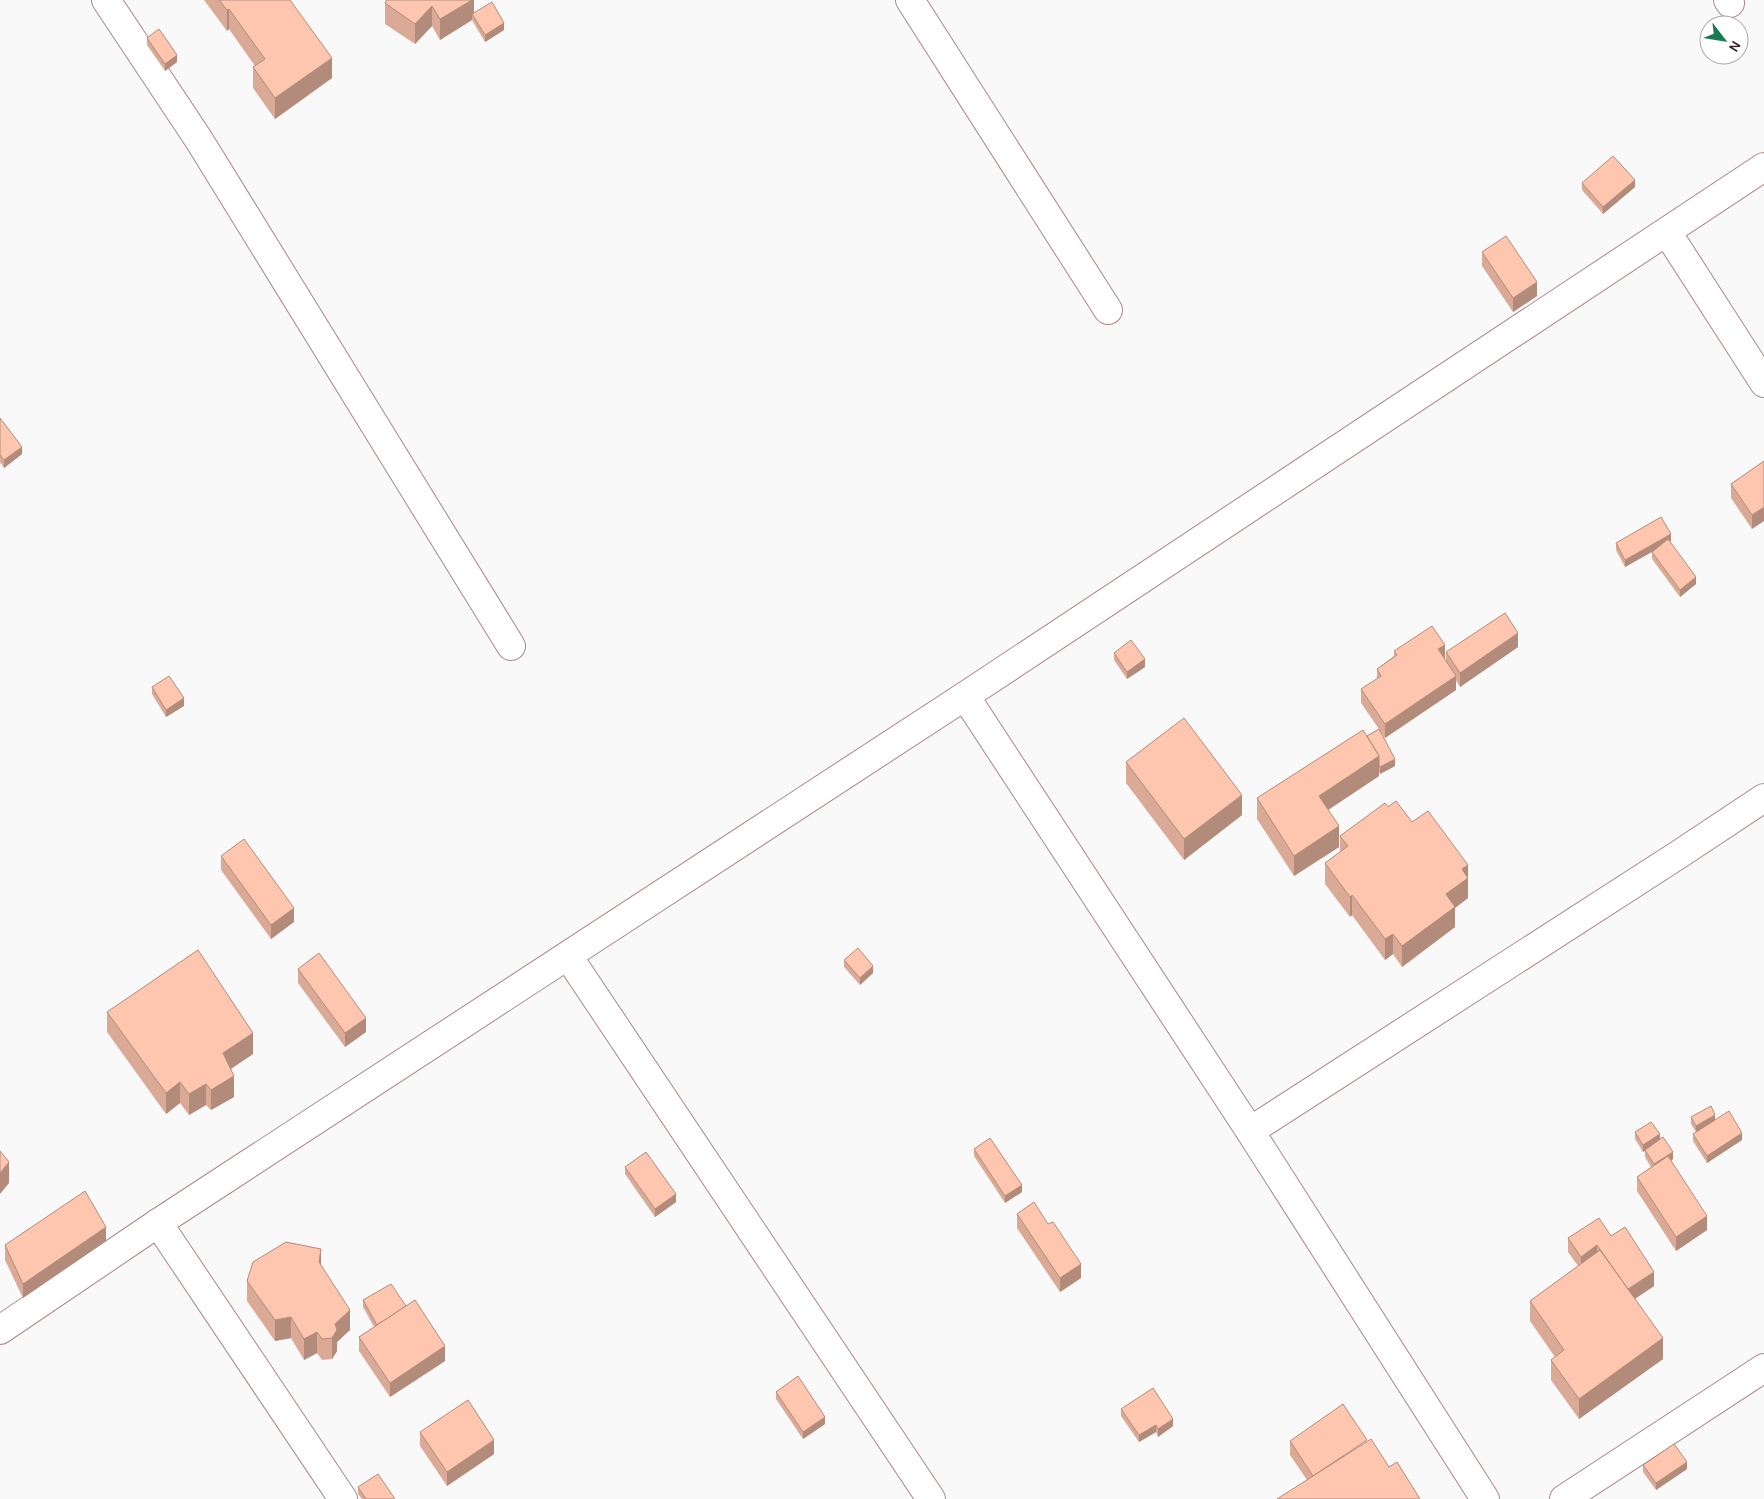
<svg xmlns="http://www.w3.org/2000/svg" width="1764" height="1499" font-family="Karla,sans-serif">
<rect width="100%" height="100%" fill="#f9f9f9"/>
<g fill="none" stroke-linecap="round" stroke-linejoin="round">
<defs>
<g id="minor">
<path d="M106 0 199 140 511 646"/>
<path d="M910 0 1108 310"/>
<path d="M1728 0 1730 3"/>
<path d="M1667 232 1764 383"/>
<path d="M965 696 1250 1131 1485 1499"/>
<path d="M568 956 931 1499"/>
<path d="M1250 1131 1678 855 1764 798"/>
<path d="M158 1223 343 1499"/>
<path d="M0 1330 158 1223 965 696 1764 167"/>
<path d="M1564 1499 1764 1368"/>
</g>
</defs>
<use href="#minor" stroke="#ac8688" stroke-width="30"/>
<use href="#minor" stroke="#fff" stroke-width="28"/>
</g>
<g fill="#daaa96">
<path d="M204 0H290L332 78 275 119 253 88V67L255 66 229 29 227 31Z"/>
<path d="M474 0V13L504 30 485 42 472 20 440 40 432 26 415 44 385 24V3Z"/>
<path d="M147 38 177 62 165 71 147 45Z"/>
<path d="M1582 183 1635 187 1603 214 1582 190Z"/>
<path d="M1482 252 1537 296 1513 312 1482 266Z"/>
<path d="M0 418 22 454 4 468 0 462Z"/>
<path d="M1764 461 1752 529 1731 498V484Z"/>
<path d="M1671 541 1670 542 1696 584 1680 597 1652 559V552L1625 567 1616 550V543Z"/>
<path d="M1518 647 1460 687 1456 680V690L1385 738 1379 729 1395 766 1380 774 1379 772V776L1328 810 1339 847 1294 876 1257 819V798L1379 729 1361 703V689L1377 679V669L1394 656V651L1445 659 1446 662V652Z"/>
<path d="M1114 653 1145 667 1127 679 1114 660Z"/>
<path d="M152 687 184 706 166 717 152 694Z"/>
<path d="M1126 762 1242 815 1184 860 1126 783Z"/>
<path d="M1388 807 1412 822 1468 865V898L1455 908V927L1402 967 1393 954 1385 960 1352 915 1350 917 1325 884V863L1340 852V836Z"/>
<path d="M221 856 294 922 271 939 221 870Z"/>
<path d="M844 960 873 973 860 985 844 967Z"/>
<path d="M298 969 366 1032 345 1047 298 983Z"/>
<path d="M107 1012 253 1054 231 1069 234 1097 211 1110 206 1105 189 1115 180 1103 166 1114 107 1032Z"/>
<path d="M1691 1117 1715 1120 1742 1140 1707 1163 1693 1141V1134L1696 1132 1691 1124Z"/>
<path d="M1635 1132 1660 1140 1673 1159 1671 1161 1707 1230 1676 1251 1637 1191V1177L1651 1167 1645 1157V1151L1643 1152 1635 1139Z"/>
<path d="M974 1149 1022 1192 1005 1203 974 1156Z"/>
<path d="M625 1167 676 1202 655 1217 625 1174Z"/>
<path d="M1017 1214 1048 1224 1081 1278 1060 1292 1017 1228Z"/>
<path d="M1611 1236 1654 1286 1635 1299 1663 1359 1579 1419 1551 1380V1360L1555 1357 1530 1321V1301L1578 1266 1568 1252V1238Z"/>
<path d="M106 1241 23 1298 5 1260V1245Z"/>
<path d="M321 1266 350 1330 337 1342V1351L332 1359 322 1360 317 1353 304 1360 291 1338 275 1341 247 1301V1281Z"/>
<path d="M363 1300 406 1306 445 1361 390 1397 359 1351V1337L374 1327 363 1307Z"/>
<path d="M776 1392 825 1424 803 1439 776 1399Z"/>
<path d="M1121 1409 1173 1426 1158 1437 1156 1432 1139 1442 1121 1416Z"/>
<path d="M420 1432 494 1454 447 1486 420 1446Z"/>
<path d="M1290 1441 1389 1467 1420 1499 1307 1480 1290 1455Z"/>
<path d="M1643 1465 1687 1469 1656 1490 1643 1472Z"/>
<path d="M358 1487 395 1499H362L358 1494Z"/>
</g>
<g fill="#b28b7a">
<path d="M472 0H474V17L472 14V20L440 40V19Z"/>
<path d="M432 6V26L415 44V24Z"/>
<path d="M229 9V29L227 31V10Z"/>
<path d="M504 23V30L485 42V35Z"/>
<path d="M177 55V62L165 71V64Z"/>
<path d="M332 58V78L275 119V98Z"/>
<path d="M1635 180V187L1603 214V207Z"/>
<path d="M1537 282V296L1513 312V298Z"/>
<path d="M22 447V454L4 468V460Z"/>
<path d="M1764 507V521L1752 529V515Z"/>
<path d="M1671 534V541L1625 567V560Z"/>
<path d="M1696 577V584L1680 597V590Z"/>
<path d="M1518 633V647L1460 687V673Z"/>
<path d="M1445 645V659L1438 649Z"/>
<path d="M1145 659V667L1127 679V672Z"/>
<path d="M1456 676V690L1385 738V724Z"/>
<path d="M184 698V706L166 717V710Z"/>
<path d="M1379 756V776L1319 816V796Z"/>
<path d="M1395 759V766L1380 774V767Z"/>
<path d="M1242 795V815L1184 860V839Z"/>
<path d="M1339 826V847L1294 876V856Z"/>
<path d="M1468 865V898L1455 908V927L1402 967V946L1462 869Z"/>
<path d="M1352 895V915L1350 917V897Z"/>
<path d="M294 908V922L271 939V925Z"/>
<path d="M1393 934V954L1385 960V939Z"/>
<path d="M873 966V973L860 985V978Z"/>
<path d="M366 1018V1032L345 1047V1033Z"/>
<path d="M253 1033V1054L223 1074V1053Z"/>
<path d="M234 1076V1097L211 1110V1090Z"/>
<path d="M180 1082V1103L166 1114V1093Z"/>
<path d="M206 1084V1105L189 1115V1094Z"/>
<path d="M1715 1115V1122L1696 1133V1126Z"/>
<path d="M1742 1133V1140L1707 1163V1156Z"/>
<path d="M1660 1134V1141L1643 1152V1145Z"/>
<path d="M1673 1152V1159L1654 1172V1164Z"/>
<path d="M9 1162V1183L0 1194V1173Z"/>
<path d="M1022 1185V1192L1005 1203V1196Z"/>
<path d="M676 1194V1202L655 1217V1209Z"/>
<path d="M1707 1216V1230L1676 1251V1237Z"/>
<path d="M106 1227V1241L23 1298V1284Z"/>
<path d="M1597 1245V1259L1581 1271V1257Z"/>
<path d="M321 1249V1270L319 1262Z"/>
<path d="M1081 1264V1278L1060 1292V1278Z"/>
<path d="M1654 1272V1286L1627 1304V1290Z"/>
<path d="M350 1310V1330L337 1342V1351L332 1359V1338L335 1324Z"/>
<path d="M291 1317V1338L275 1341V1320Z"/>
<path d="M317 1332V1353L304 1360V1339Z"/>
<path d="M1663 1338V1359L1579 1419V1399Z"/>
<path d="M445 1346V1361L390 1397V1383Z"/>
<path d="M825 1417V1424L803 1439V1432Z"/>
<path d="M1173 1419V1426L1158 1437V1429Z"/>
<path d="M1156 1425V1432L1139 1442V1435Z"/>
<path d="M494 1440V1454L447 1486V1472Z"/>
<path d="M1687 1462V1469L1656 1490V1483Z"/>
</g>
<g fill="#fec6ae" stroke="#b28b7a">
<path d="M219 0H290L332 58 275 98 253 67 265 59 229 9 227 10Z"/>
<path d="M387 0H472L440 19 432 6 415 24 385 3Z"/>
<path d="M492 2 504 23 485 35 472 14Z"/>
<path d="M159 29 177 55 165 64 147 38Z"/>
<path d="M1613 156 1635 180 1603 207 1582 183Z"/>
<path d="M1506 236 1537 282 1513 298 1482 252Z"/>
<path d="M0 418 22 447 4 460 0 455Z"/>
<path d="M1764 461V507L1752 515 1731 484Z"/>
<path d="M1661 517 1671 534 1625 560 1616 543Z"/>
<path d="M1668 539 1696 577 1680 590 1652 552Z"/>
<path d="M1505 613 1518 633 1460 673 1446 652Z"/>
<path d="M1432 626 1445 645 1438 649 1456 676 1385 724 1361 689 1381 676 1377 669 1397 655 1394 651Z"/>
<path d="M1131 640 1145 659 1127 672 1114 653Z"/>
<path d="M169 676 184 698 166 710 152 687Z"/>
<path d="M1184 718 1242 795 1184 839 1126 762Z"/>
<path d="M1379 729 1395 759 1380 767 1379 765V756L1367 736Z"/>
<path d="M1363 730 1379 756 1319 796 1339 826 1294 856 1257 798Z"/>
<path d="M1396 801 1412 822 1428 811 1468 865 1462 869 1468 878 1446 894 1455 907 1402 946 1393 934 1385 939 1352 895 1350 897 1325 863 1348 846 1340 836 1385 803 1388 807Z"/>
<path d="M244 839 294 908 271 925 221 856Z"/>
<path d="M858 948 873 966 860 978 844 960Z"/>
<path d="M198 950 253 1033 223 1053 234 1076 211 1090 206 1084 189 1094 180 1082 166 1093 107 1012Z"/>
<path d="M319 953 366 1018 345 1033 298 969Z"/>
<path d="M1711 1106 1715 1115 1696 1126 1691 1117Z"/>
<path d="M1729 1111 1742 1133 1707 1156 1693 1134Z"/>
<path d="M1651 1122 1660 1134 1643 1145 1635 1132Z"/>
<path d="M1663 1137 1673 1152 1654 1164 1645 1150Z"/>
<path d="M990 1138 1022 1185 1005 1196 974 1149Z"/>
<path d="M0 1151 9 1162 0 1173Z"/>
<path d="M646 1152 676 1194 655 1209 625 1167Z"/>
<path d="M1668 1156 1707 1216 1676 1237 1637 1177Z"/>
<path d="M85 1191 106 1227 23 1284 5 1245Z"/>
<path d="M1034 1202 1048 1224 1053 1222 1081 1264 1060 1278 1017 1214Z"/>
<path d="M1599 1218 1611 1236 1625 1227 1654 1272 1628 1289 1597 1245 1581 1257 1568 1238Z"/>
<path d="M286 1242 321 1249 319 1262 350 1310 335 1324 337 1330 332 1338 322 1339 317 1332 304 1339 291 1317 275 1320 247 1281 253 1262Z"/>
<path d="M1600 1250 1663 1338 1579 1399 1551 1360 1564 1350 1530 1301Z"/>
<path d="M391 1284 406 1306 377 1325 363 1300Z"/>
<path d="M415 1300 445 1346 390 1383 359 1337Z"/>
<path d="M798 1376 825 1417 803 1432 776 1392Z"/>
<path d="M1153 1388 1173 1419 1158 1429 1156 1425 1139 1435 1121 1409Z"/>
<path d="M468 1400 494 1440 447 1472 420 1432Z"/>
<path d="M1343 1404 1367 1440 1313 1476 1290 1441Z"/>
<path d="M1371 1439 1389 1467 1397 1462 1420 1499H1277Z"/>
<path d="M1674 1444 1687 1462 1656 1483 1643 1465Z"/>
<path d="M378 1474 395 1499H366L358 1487Z"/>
</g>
<g transform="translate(1724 40) rotate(121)"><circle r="24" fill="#ffffff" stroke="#ada7a8"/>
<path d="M0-4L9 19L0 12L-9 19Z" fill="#197b53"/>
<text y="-8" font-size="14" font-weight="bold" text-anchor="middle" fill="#332425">N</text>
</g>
</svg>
